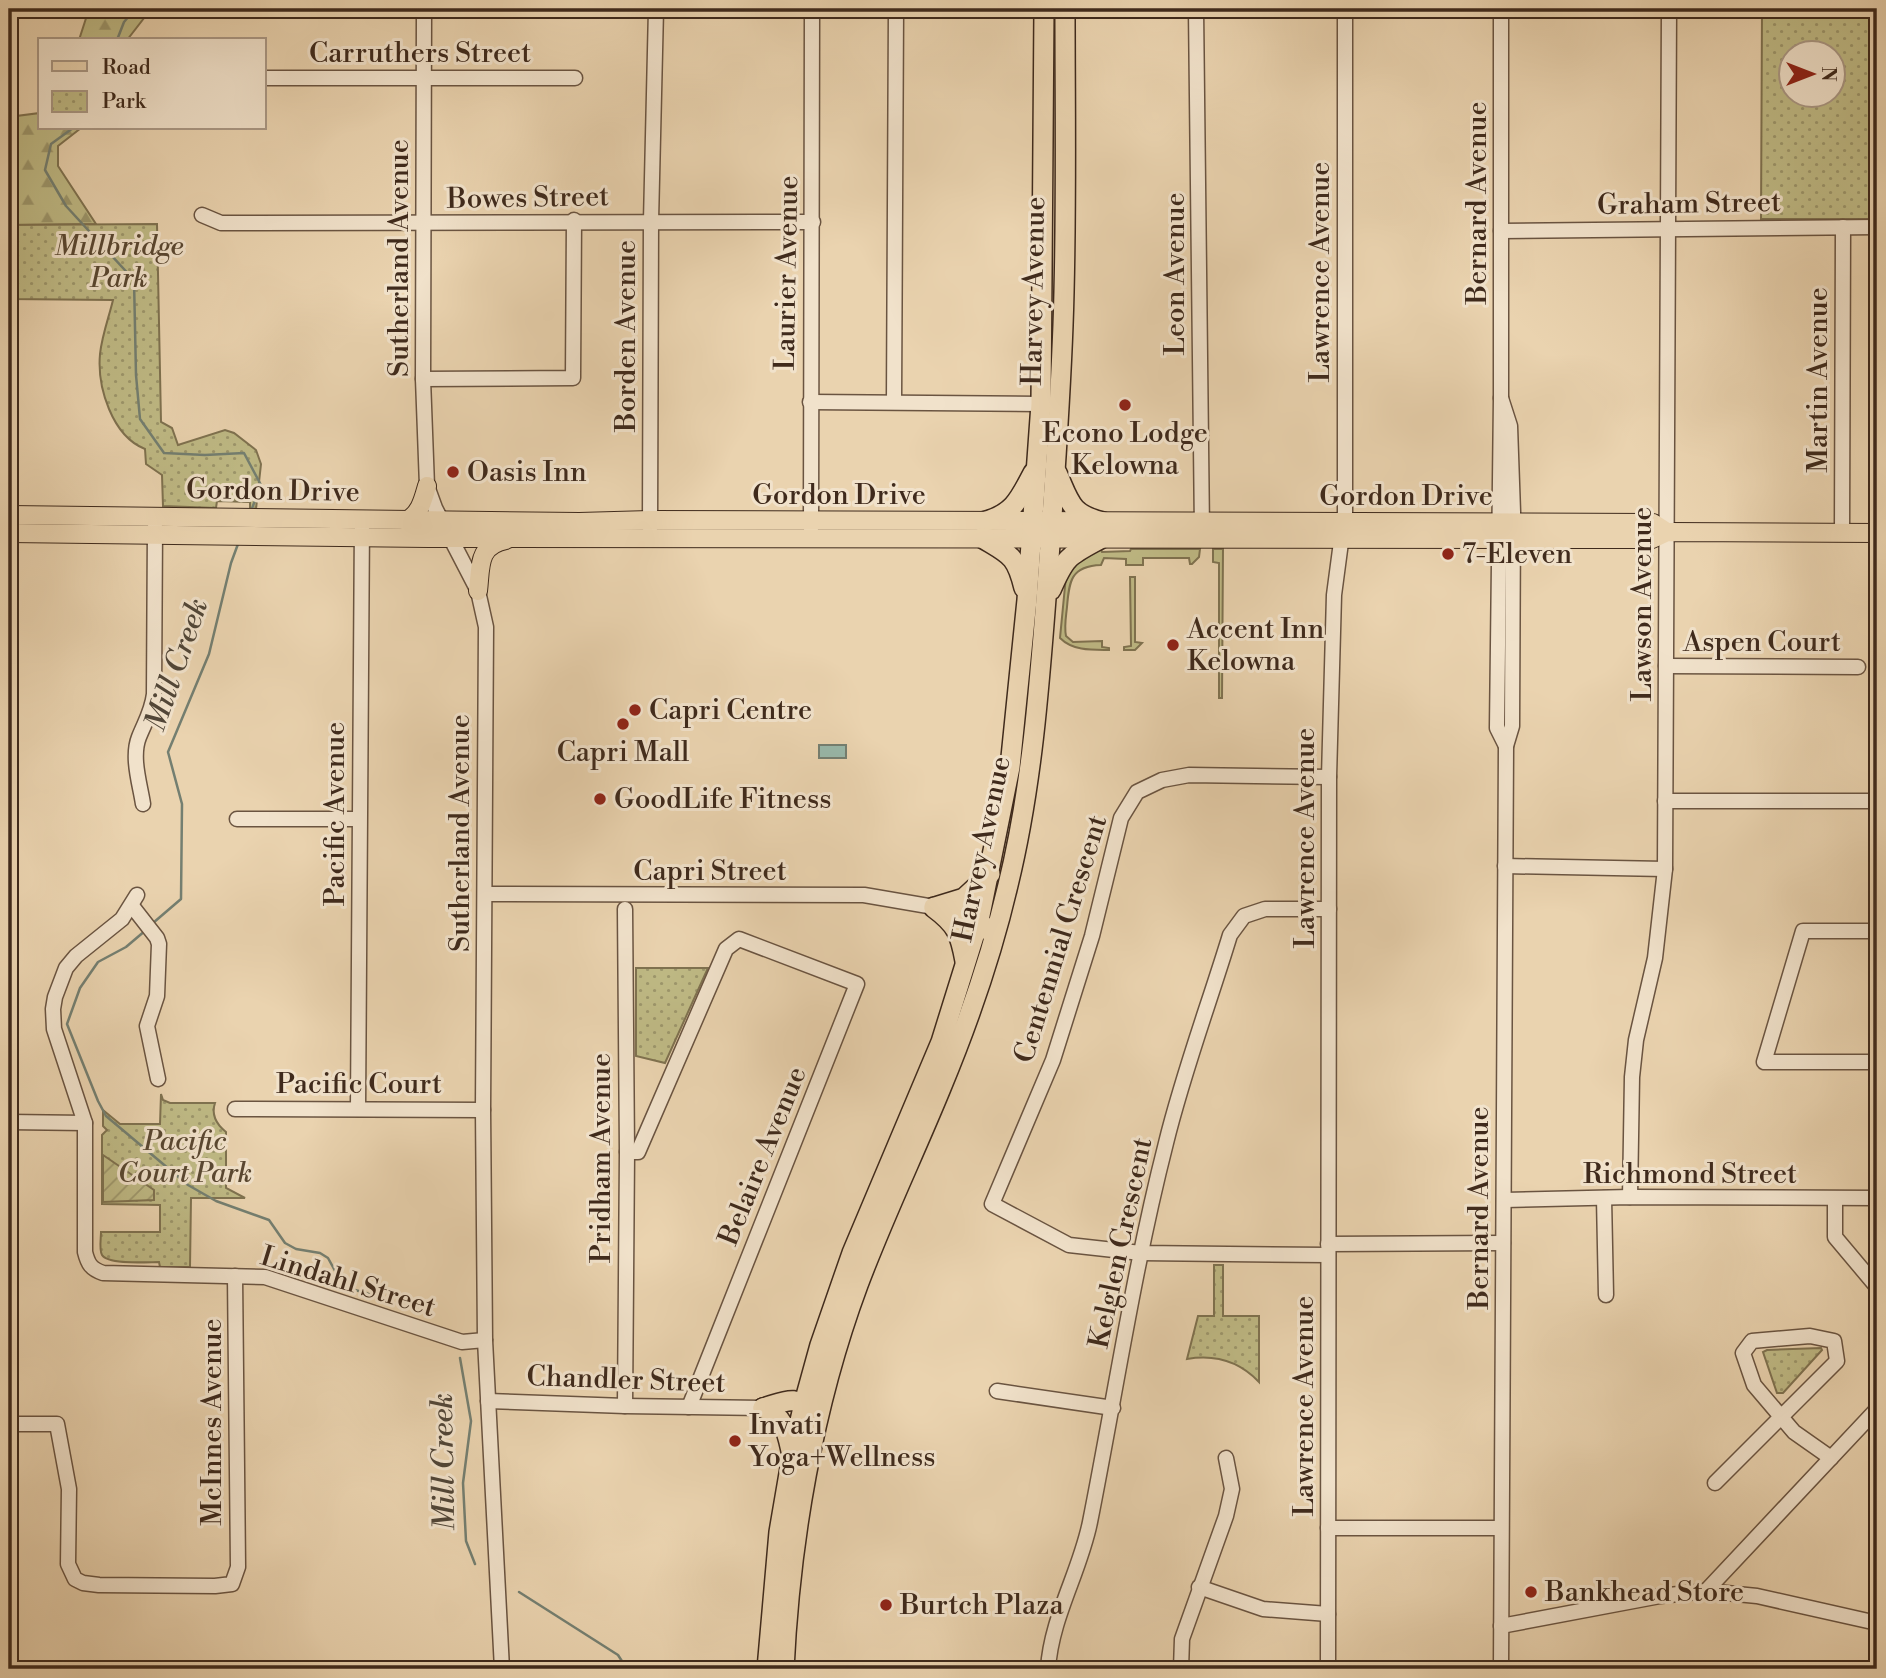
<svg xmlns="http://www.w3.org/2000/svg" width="1886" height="1678" font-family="'Libre Bodoni',serif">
<defs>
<pattern id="forest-firs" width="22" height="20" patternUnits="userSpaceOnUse" patternTransform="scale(1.75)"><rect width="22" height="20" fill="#bfba85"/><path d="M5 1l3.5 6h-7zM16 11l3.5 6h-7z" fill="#9d976c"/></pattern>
<pattern id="park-dots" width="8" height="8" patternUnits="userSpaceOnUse" patternTransform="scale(1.75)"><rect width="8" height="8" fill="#bfba85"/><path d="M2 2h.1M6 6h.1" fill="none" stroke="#9d976c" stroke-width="1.8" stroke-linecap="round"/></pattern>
<pattern id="garden-furrows" width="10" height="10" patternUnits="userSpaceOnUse" patternTransform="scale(1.75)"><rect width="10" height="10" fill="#bfba85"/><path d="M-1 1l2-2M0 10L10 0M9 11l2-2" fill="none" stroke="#9d976c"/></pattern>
<pattern id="water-ripples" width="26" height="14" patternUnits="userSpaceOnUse" patternTransform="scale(1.75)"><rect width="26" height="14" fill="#98b8aa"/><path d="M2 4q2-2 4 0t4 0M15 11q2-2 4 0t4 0" fill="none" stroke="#7d968a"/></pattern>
</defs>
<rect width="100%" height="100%" fill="#ead3af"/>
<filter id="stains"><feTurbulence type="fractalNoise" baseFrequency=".00286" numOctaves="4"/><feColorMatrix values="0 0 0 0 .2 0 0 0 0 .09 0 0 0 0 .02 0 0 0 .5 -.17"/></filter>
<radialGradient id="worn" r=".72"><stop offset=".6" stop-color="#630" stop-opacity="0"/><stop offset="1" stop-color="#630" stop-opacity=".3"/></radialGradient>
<g fill="#bfba85" stroke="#7f7250" stroke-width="2">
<path d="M1101 549 1102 552 1130 551 1131 549H1200L1199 557 1192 564H1190L1189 558H1143V565H1126V559L1104 558 1101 565C1071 566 1069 581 1067 607 1066 617 1064 626 1066 636L1073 642 1102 641V647L1109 648V650C1092 650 1073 651 1060 638L1066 576 1070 565Z"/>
<path d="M1213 549H1223L1222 698H1219V563L1213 562Z"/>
<path d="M1130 577H1135V642L1142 643 1135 650H1124V647L1131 646Z"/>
</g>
<g fill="url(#forest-firs)" stroke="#7f7250" stroke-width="2">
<path d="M89 9H151L127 40H79Z"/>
<path d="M40 113V128H81L58 146V166L96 224 9 225V117Z"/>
</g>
<g fill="url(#park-dots)" stroke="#7f7250" stroke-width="2" fill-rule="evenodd">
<path d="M1762 9H1877V219H1761ZM1834 52V94H1792V52Z"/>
<path d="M157 224 161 422 172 428 178 445 225 430 234 433 256 450 261 464 256 509H250V502L217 501 216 508 163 506 162 475 146 464 145 449C112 436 97 387 100 354 102 335 109 317 113 300L9 299V225Z"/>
<path d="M636 968H708L665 1063 636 1056Z"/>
<path d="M161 1094 163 1100 170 1103H215C211 1115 216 1124 226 1132V1188L245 1198H191L190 1267H160L159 1262C148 1262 108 1265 102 1255 99 1250 101 1238 101 1232H160V1205L102 1204V1135L107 1130 103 1126V1110L120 1124H160Z"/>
<path d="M1214 1265H1223V1316H1259V1382C1239 1361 1216 1354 1187 1359L1198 1316H1214Z"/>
<path d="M1821 1348 1822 1350 1783 1393H1777L1763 1352 1767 1350Z"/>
</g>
<path fill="url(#garden-furrows)" stroke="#7f7250" stroke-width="2" d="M103 1155 154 1190V1200L103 1202Z"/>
<rect fill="url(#water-ripples)" stroke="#747f71" stroke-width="2" x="819" y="745" width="27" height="13"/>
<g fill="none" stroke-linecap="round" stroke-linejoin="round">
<g stroke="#747f71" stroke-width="2.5">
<path d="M117 40 124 22 135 9"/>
<path d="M73 128 51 144 45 170 66 206 134 280 136 375 140 419 164 453 205 455 244 453 261 485 251 511"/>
<path d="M153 923 181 899 182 804 168 752 209 654 231 563 238 544"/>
<path d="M146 930 126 947 98 962 80 988 67 1024 98 1101 106 1116 188 1185 216 1201 269 1220 285 1243 296 1249 320 1253 328 1258 344 1287 366 1293 387 1302"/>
<path d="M460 1358 471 1421 463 1483 466 1541 475 1564"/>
<path d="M519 1592 618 1655 627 1669"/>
</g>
<defs>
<g id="minor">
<path d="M424 9 423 379 427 486 435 508 478 591 486 627 483 1110 485 1340 502 1669"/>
<path d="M1196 9 1202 532"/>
<path d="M1501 9V398L1497 728 1506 746"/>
<path d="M264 78H575"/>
<path d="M202 215 221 223C418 224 616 221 813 222"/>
<path d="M1501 231 1877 227"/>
<path d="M423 379 573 378 574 220"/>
<path d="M1501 398 1510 426 1513 512 1512 726 1506 746 1501 1669"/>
<path d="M810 402 1041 404"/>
<path d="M894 402 896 9"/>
<path d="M650 529 651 221 656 9"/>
<path d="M811 529 812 9"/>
<path d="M1842 532 1843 227"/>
<path d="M1666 666 1858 667"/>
<path d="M1665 801H1877"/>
<path d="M143 804C140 784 131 757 139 737 145 722 152 711 154 694L155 526"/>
<path d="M237 819H359"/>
<path d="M1505 866 1665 869"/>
<path d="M485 894 864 895 934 907"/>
<path d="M137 895 122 919 76 956 66 968 55 997 53 1009 54 1029 85 1123V1252C88 1264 91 1269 103 1273L265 1277 462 1342 485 1340"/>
<path d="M132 906 157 938 159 944 157 996 147 1026 158 1079"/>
<path d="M1877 931H1803L1764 1062H1877"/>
<path d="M235 1109 483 1110"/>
<path d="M358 1109 362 520"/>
<path d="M9 1122 85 1123"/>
<path d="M627 1152H638L726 949 739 939 857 984 689 1407"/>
<path d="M1630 1197 1632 1077 1636 1040 1655 958 1665 869 1669 9"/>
<path d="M1604 1198 1606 1295"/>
<path d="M1835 1199V1237L1877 1287"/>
<path d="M1504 1200 1630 1197 1877 1198"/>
<path d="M1328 1244 1503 1243"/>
<path d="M1328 1255 1141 1253 1069 1245 992 1204 1053 1060 1092 936 1121 818 1137 792 1162 780 1189 775 1329 777"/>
<path d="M997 1391 1113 1408"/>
<path d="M488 1401 625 1406 763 1408"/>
<path d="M625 1406 627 1152 625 909"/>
<path d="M9 1424H57L69 1489 68 1564 75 1579 83 1583 99 1585 215 1586 232 1584 238 1567 235 1276"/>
<path d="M1715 1483 1837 1361 1834 1341 1810 1336 1752 1341 1743 1353 1754 1385 1794 1432 1831 1458"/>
<path d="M1328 1528H1501"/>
<path d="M1199 1587 1263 1609 1328 1614"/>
<path d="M1706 1591 1877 1409"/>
<path d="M1501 1626 1660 1596 1706 1591 1757 1596 1877 1623"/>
<path d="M1048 1669C1051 1618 1080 1572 1090 1522 1115 1396 1134 1268 1166 1143 1183 1073 1209 1004 1230 935L1244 916 1265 909H1329"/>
<path d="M1181 1669 1182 1639 1226 1516 1232 1489 1226 1458"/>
<path d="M1328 1669 1329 777 1334 595 1345 512V9"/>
</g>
<g id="major">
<path d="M9 515 579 522 650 520 1653 523 1667 532"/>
<path d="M406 521C420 514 423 500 427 486"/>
<path d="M9 533 428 538 1652 539 1667 532 1877 533"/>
<path d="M478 591C481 566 477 546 506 540"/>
</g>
<g id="highway">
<path d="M1057 473C1070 502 1070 514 1103 522"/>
<path d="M983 522C1013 514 1019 500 1033 473"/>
<path d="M982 538C1010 555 1016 555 1024 588"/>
<path d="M1051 590C1066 555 1069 556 1102 538"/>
<path d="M938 906 964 898 990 874"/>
<path d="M934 907C953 911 975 913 987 930"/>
<path d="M934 908C957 925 960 934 965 961"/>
<path d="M763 1408C784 1402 797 1393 812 1413"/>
<path d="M763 1408C784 1415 787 1433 791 1451"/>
<path d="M767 1669 779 1532 792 1456 804 1403 820 1345 852 1253 941 1042 979 920 1010 767 1027 600 1041 404 1044 9"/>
<path d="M784 1669C790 1541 813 1406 858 1285 883 1218 914 1154 941 1088 968 1023 992 954 1008 885 1033 783 1040 677 1048 572 1054 490 1060 407 1063 325 1067 220 1065 114 1065 9"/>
</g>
</defs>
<use href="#minor" stroke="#6a5441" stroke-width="17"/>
<use href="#major" stroke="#3f2a1c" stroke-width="20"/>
<use href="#highway" stroke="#3f2a1c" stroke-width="22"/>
<use href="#minor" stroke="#f1e2cb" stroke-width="14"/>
<use href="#major" stroke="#ead3af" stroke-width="18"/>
<use href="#highway" stroke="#ead3af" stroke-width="19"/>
</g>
<g fill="#8f2418" stroke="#f1e2cb" stroke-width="2.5">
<circle cx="1125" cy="405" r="7"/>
<circle cx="453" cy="472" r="7"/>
<circle cx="1448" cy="554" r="7"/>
<circle cx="1173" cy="645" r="7"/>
<circle cx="635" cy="710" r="7"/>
<circle cx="623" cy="724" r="7"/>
<circle cx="600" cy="799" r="7"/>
<circle cx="735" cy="1441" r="7"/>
<circle cx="1531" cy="1592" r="7"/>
<circle cx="886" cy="1605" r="7"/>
</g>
<g text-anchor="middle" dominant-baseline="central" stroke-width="6" stroke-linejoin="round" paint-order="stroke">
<g font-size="28" fill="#3f2a1c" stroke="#f1e2cb">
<text x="420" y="53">Carruthers Street</text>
<text transform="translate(528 198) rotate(-1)">Bowes Street</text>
<text transform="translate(1477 203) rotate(-90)">Bernard Avenue</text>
<text transform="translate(1689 204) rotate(-1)">Graham Street</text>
<text transform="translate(399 258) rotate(-90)">Sutherland Avenue</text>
<text transform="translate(1320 272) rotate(-90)">Lawrence Avenue</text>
<text transform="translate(787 273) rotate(-89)">Laurier Avenue</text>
<text transform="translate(1175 274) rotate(-90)">Leon Avenue</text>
<text transform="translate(1034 291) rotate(-89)">Harvey Avenue</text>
<text transform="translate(626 336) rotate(-90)">Borden Avenue</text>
<text transform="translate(1818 380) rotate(-90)">Martin Avenue</text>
<text transform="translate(273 491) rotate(1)">Gordon Drive</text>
<text x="839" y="495">Gordon Drive</text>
<text x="1406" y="496">Gordon Drive</text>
<text transform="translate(1642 604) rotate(-90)">Lawson Avenue</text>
<text x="1762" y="642">Aspen Court</text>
<text transform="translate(335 814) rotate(-90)">Pacific Avenue</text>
<text transform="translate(460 833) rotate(-90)">Sutherland Avenue</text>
<text transform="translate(1305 838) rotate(-90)">Lawrence Avenue</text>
<text transform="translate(982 849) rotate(-78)">Harvey Avenue</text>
<text x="710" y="871">Capri Street</text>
<text transform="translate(1061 939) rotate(-73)">Centennial Crescent</text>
<text x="359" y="1084">Pacific Court</text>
<text transform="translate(763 1156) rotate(-68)">Belaire Avenue</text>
<text transform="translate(601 1158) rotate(-90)">Pridham Avenue</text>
<text x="1690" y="1174">Richmond Street</text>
<text transform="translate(1479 1208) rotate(-90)">Bernard Avenue</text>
<text transform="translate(1121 1243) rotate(-78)">Kelglen Crescent</text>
<text transform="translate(348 1282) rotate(17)">Lindahl Street</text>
<text transform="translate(626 1380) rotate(2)">Chandler Street</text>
<text transform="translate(1304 1406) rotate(-90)">Lawrence Avenue</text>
<text transform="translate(212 1422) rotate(-90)">McInnes Avenue</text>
</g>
<g font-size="28" font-style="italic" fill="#594731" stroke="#f1e2cb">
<text x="119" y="246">Millbridge<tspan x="119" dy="32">Park</tspan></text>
<text x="185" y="1141">Pacific<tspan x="185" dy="32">Court Park</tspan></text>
</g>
<g font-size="28" fill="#3f2a1c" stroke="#f1e2cb" text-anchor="start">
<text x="1125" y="433" text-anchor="middle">Econo Lodge<tspan x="1125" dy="32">Kelowna</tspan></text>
<text x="467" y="472">Oasis Inn</text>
<text x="1462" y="554">7-Eleven</text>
<text x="1187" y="629">Accent Inn<tspan x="1187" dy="32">Kelowna</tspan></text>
<text x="649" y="710">Capri Centre</text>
<text x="623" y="752" text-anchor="middle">Capri Mall</text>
<text x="614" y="799">GoodLife Fitness</text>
<text x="749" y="1425">Invati<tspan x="749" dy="32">Yoga+Wellness</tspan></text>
<text x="1545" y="1592">Bankhead Store</text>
<text x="900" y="1605">Burtch Plaza</text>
</g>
<g font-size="30" font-style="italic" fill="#514638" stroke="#f1e2cb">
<text transform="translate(177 665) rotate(-71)">Mill Creek</text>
<text transform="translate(444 1462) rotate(-91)">Mill Creek</text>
</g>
</g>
<rect width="1886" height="1678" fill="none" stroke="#ead3af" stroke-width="35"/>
<rect x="10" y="10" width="1865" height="1657" fill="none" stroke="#3f2a1c" stroke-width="3.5"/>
<rect x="18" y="18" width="1851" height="1643" fill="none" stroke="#3f2a1c" stroke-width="2"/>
<rect x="38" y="38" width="228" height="91" fill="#f1e2cb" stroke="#aa9885" stroke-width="2"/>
<rect x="52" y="61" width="35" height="10" fill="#ead3af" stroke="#aa9885" stroke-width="2"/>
<text x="102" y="74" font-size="21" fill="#3f2a1c">Road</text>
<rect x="52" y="91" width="35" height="21" fill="url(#park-dots)" stroke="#aa9885" stroke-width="2"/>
<text x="102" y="108" font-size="21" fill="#3f2a1c">Park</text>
<g transform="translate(1812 74) rotate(90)"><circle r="33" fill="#f1e2cb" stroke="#aa9885" stroke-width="2"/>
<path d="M0-5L12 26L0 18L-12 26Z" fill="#8f2418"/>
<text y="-10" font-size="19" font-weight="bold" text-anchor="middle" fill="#3f2a1c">N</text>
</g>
<rect width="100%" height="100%" filter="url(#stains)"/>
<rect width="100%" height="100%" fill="url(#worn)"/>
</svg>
